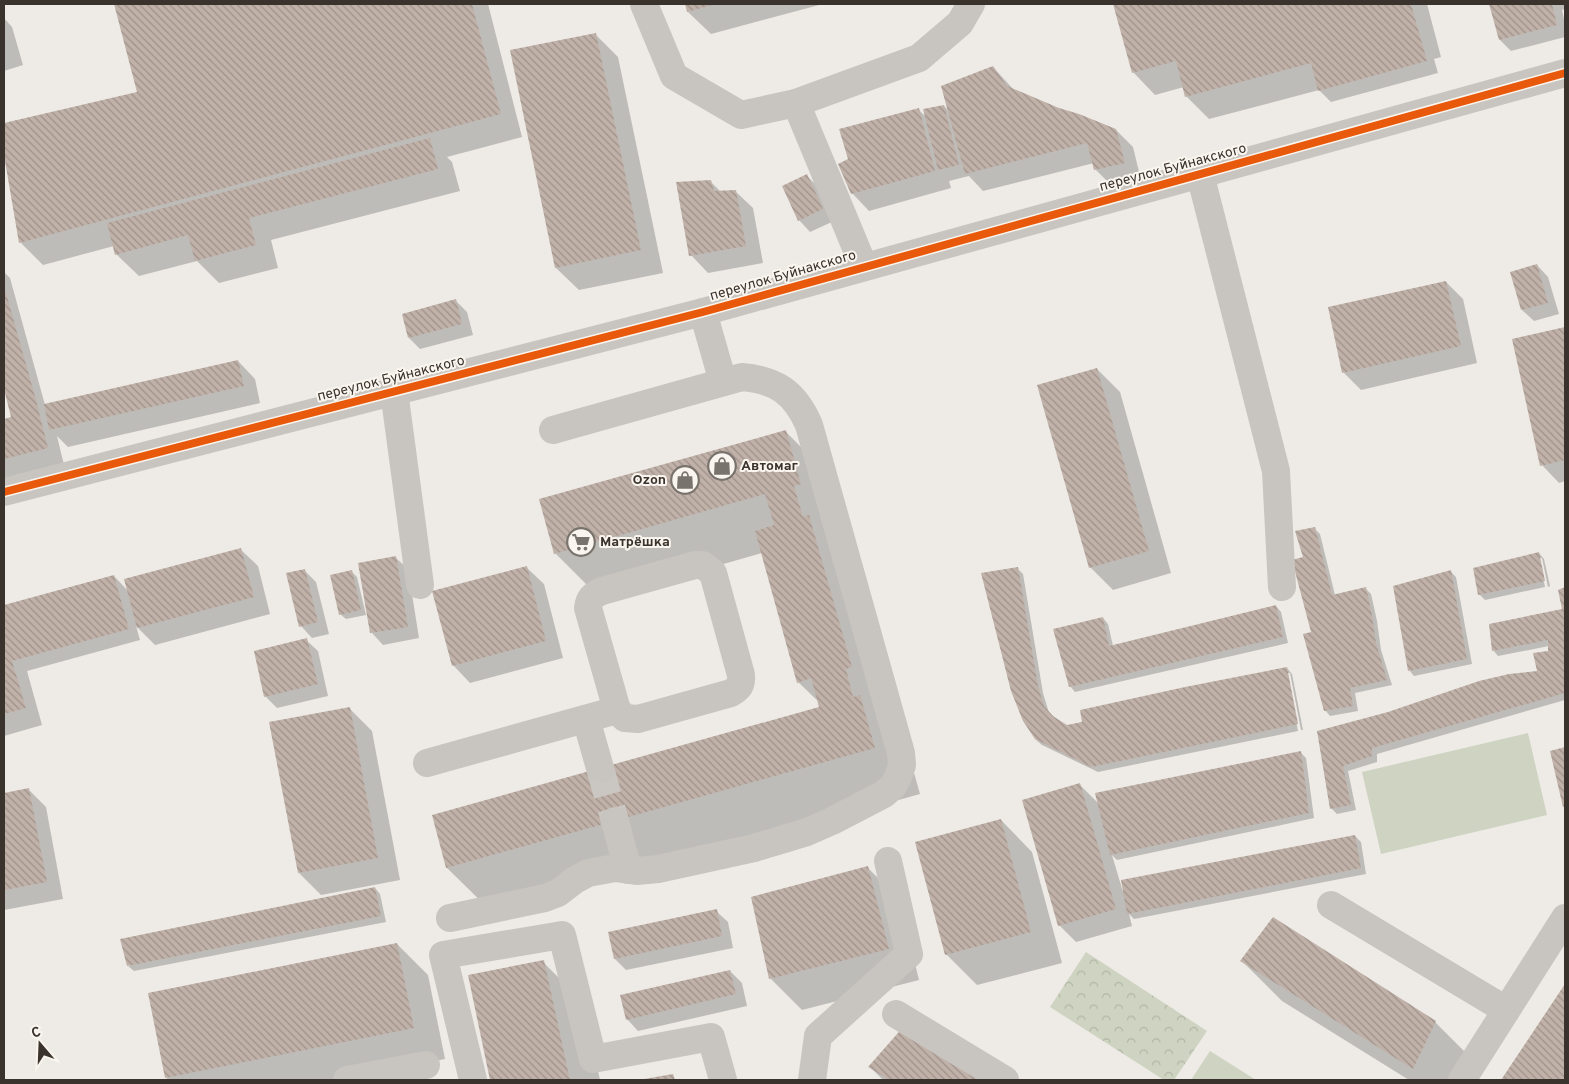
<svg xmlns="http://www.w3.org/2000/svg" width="1569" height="1084" font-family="Overpass,sans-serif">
<defs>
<pattern id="forest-crowns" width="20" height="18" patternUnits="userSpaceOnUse" patternTransform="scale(1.25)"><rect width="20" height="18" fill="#ced4c1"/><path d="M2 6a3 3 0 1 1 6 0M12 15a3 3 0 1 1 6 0" fill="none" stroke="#b2b6a6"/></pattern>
<pattern id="building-back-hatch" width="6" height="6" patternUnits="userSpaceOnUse" patternTransform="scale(1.25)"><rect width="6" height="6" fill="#c1b2a9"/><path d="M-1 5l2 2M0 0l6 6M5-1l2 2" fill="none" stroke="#9e918a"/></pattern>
</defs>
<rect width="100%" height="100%" fill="#eeebe6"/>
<path fill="url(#forest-crowns)" d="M1086 952 1207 1031 1174 1080H1164L1050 1007Z"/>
<g fill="#ced4c1">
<path d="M1528 733 1547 815 1381 854 1362 772Z"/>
<path d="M1210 1051 1256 1080H1191Z"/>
</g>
<g fill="#0003">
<path d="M115 4H488L522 137 447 157 452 162 460 191 271 240 278 268 219 283 197 261 139 276 116 254 114 246 43 265 20 242 4 147V124L138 93Z"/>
<path d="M686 4H823L711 34 688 12Z"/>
<path d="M1114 4H1427L1441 57 1434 59 1438 73 1331 102 1319 90 1209 119 1186 96 1184 87 1155 95 1133 72Z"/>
<path d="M1490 4H1565V9L1562 10 1565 24V37L1511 51 1500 40Z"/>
<path d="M4 18 12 27 23 65 4 71Z"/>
<path d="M595 34 618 57 663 273 579 290 556 268 512 51Z"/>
<path d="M993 67 1014 90 1059 110 1116 130 1133 147 1141 180 1113 187 1095 169 1094 163 983 191 969 176 949 181 951 188 869 211 852 193 850 160 919 110 926 117 944 106 949 111Z"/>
<path d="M807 176 818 187 834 221 810 232 799 220Z"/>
<path d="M711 182 721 192 735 191 753 208 763 263 708 273 691 255Z"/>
<path d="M1537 265 1548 277 1559 314 1534 321 1522 310Z"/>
<path d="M4 272 10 278 45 405 238 361 255 379 260 403 68 447 57 436 64 465 4 480V420L13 418 4 384Z"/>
<path d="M1446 282 1463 299 1477 363 1361 390 1343 372Z"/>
<path d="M456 301 467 312 473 335 420 349 409 338Z"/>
<path d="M1565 329V481L1559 483 1542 465 1513 340Z"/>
<path d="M1097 369 1120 392 1171 573 1113 590 1090 567Z"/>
<path d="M785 431 831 477 920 794 493 913 447 868 433 816 821 708 820 703 798 682 762 553 601 599 555 553Z"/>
<path d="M1314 528 1320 534 1335 595 1365 588 1371 594 1377 621 1381 650 1392 685 1355 693 1358 711 1330 716 1325 710 1312 633 1304 558Z"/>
<path d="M240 549 258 566 270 614 155 645 136 626 140 640 27 671 42 725 4 736V607L114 576 128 591Z"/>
<path d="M1539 553 1544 559 1550 586 1548 587 1542 558H1539L1545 587 1485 600 1479 594Z"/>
<path d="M396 558 408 569 419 638 383 645 372 633 359 564Z"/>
<path d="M526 567 544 584 563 658 470 683 453 665Z"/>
<path d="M1017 568 1023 574 1043 693 1049 713 1067 726 1287 668 1292 674 1303 730H1301L1290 673H1287L1298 731 1098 772 1042 745 1035 739Z"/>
<path d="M304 570 316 582 329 634 312 638 301 626Z"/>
<path d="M1450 571 1456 577 1472 664 1414 676 1409 670Z"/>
<path d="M352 572 357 577 366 615 346 619 340 614Z"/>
<path d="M1565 589V700L1377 754V762L1348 771 1356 810 1337 814 1332 809 1318 732 1539 672 1549 652V646L1498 656 1493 650 1563 610 1559 590Z"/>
<path d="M1276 606 1281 612 1288 643 1075 692 1070 686 1103 618 1108 624 1113 646Z"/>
<path d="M306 640 318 651 328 696 277 708 265 696Z"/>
<path d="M349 708 372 731 400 880 321 895 299 873Z"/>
<path d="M1565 748V807L1551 751Z"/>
<path d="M1300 752 1306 758 1314 818 1117 860 1112 855 1123 892 1355 836 1361 842 1366 874 1134 919 1129 914 1132 926 1076 942 1059 925 1080 785 1099 804Z"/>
<path d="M29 790 46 807 63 899 4 910V794Z"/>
<path d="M1001 820 1032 852 1062 963 977 985 946 954Z"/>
<path d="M868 868 899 899 919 980 802 1010 770 978Z"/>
<path d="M375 888 380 894 386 922 134 971 128 966Z"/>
<path d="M716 911 728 922 733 948 626 970 615 959 610 933Z"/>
<path d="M397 944 428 975 445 1059 340 1080H169L166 1078Z"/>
<path d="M1242 961 1435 1022 1475 1062 1466 1080H1409L1282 1001Z"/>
<path d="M543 962 583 1002 600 1080H491L470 976Z"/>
<path d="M730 971 742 983 747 1006 638 1031 627 1019Z"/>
<path d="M1565 986V1080H1502Z"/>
<path d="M870 1067 990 1080H883Z"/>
</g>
<g fill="url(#building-back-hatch)">
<path d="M114 4H472L501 114 19 243 4 155V123L137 92Z"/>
<path d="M685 4H716L687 12Z"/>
<path d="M1113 4H1411L1427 61 1318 91 1311 63 1185 97 1176 61 1132 73Z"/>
<path d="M1489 4H1552L1557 25 1499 40Z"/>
<path d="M596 33 641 250 555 268 510 50Z"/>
<path d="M993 66 1007 86 1059 108 1079 114 1116 129 1125 163 1094 170 1087 143 965 174 941 86Z"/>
<path d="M944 105 959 165 938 170 923 109Z"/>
<path d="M919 108 935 171 851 194 838 164 848 159 839 129Z"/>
<path d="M430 138 438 169 249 218 256 245 195 261 188 235 115 255 107 223Z"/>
<path d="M807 174 823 209 798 221 782 186Z"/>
<path d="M711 180 714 191 736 190 746 246 689 256 676 182Z"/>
<path d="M1537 264 1548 303 1521 310 1510 272Z"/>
<path d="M1446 281 1461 346 1342 373 1328 307Z"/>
<path d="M4 286 36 400 48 448 4 459V419L11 417 4 389Z"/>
<path d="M456 299 462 324 408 338 402 314Z"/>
<path d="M1565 327V460L1540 466 1512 339Z"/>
<path d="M238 360 244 386 49 430 44 404Z"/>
<path d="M1097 368 1149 551 1089 568 1037 385Z"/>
<path d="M786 430 801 484 794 486 803 517 809 515 852 667 846 669 853 697 860 695 875 748 446 868 432 815 819 707 811 678 797 683 755 531 774 525 765 494 554 554 539 499Z"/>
<path d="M1315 527 1332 595 1366 587 1372 615 1376 643 1387 680 1350 688 1353 706 1324 711 1303 634 1311 632 1292 560 1303 557 1295 531Z"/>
<path d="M241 548 254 597 137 628 124 579Z"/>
<path d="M1539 552 1545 581 1478 595 1473 568Z"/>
<path d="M396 556 408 627 370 633 358 563Z"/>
<path d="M527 566 546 641 452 666 432 591Z"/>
<path d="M1018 567 1038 686 1044 706 1054 717 1067 725 1082 722 1080 710 1185 687 1287 667 1298 724 1091 767 1035 739 1023 721 1011 691 981 573Z"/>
<path d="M305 569 318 622 299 627 286 573Z"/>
<path d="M352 570 361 610 339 615 330 575Z"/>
<path d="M1451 570 1467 659 1408 671 1393 586Z"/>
<path d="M114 575 129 629 12 661 26 708 4 714V605Z"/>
<path d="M1565 587V693L1372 748V756L1343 766 1351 805 1330 809 1317 731 1388 712 1479 681 1509 674 1537 671 1533 653 1548 651V640L1492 651 1489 624 1562 609 1558 590Z"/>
<path d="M1276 605 1283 637 1069 687 1053 629 1103 617 1109 646Z"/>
<path d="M307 638 318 684 264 697 254 651Z"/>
<path d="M350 707 378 858 298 873 269 722Z"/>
<path d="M1565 747V806L1563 807 1550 751Z"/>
<path d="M1301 751 1309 813 1110 855 1095 793Z"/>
<path d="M1080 783 1116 909 1058 926 1022 800Z"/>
<path d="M29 788 47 882 4 890V793Z"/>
<path d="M1001 819 1031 932 945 955 915 842Z"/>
<path d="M1355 835 1361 868 1127 914 1121 880Z"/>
<path d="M868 866 889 949 769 979 751 897Z"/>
<path d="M375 887 381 916 127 966 120 939Z"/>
<path d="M717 909 722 936 614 959 608 932Z"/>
<path d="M1273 917 1436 1021 1413 1069 1240 961Z"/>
<path d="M397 943 414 1028 165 1078 148 993Z"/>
<path d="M544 960 570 1080H490L468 975Z"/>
<path d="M730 970 736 994 626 1020 620 995Z"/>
<path d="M1565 984V1080H1501Z"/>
<path d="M905 1025 992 1080H889L868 1067Z"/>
<path d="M673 1074 675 1080H644V1079Z"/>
</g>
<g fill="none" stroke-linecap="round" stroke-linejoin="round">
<path stroke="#cac6c1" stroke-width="28" stroke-dasharray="28 14" stroke-linecap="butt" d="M600 768 615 821"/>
<g stroke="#c8c4bf" stroke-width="28">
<path d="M644 4 674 76 741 115 796 103 919 58 960 23 971 4"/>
<path d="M796 103 864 267"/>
<path d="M1200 174 1276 471 1282 587"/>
<path d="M703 312 723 382"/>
<path d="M394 391 420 585"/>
<path d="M4 492 703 312 1565 73"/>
<path d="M695 565H703L713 573 741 675C742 685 739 688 731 693L638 719 625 718 617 710 588 608C589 598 593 595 602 591Z"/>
<path d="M586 719 600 768"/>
<path d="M427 763 617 710"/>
<path d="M615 821 628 870"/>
<path d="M1331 905 1506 1010"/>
<path d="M450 918 545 898 558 893 575 880 588 873 615 868 636 871 658 869 754 848 807 832 832 821 884 794 893 786 898 777 902 765 901 753 809 425C795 393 777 380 742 377L553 430"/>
<path d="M896 1014 1005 1080"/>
<path d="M347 1080 426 1065"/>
<path d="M473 1080 443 955 562 935 593 1059 711 1037 723 1080"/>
<path d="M812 1080 818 1036 909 954 888 861"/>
<path d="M1462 1080 1565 918"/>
</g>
<defs>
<path id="cycleway" d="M4 492 703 312 1565 73"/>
</defs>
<use href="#cycleway" stroke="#faf6ef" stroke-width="11"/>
<use href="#cycleway" stroke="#e8590c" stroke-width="8"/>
</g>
<defs>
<symbol id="shop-ring" viewBox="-11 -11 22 22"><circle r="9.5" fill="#faf6ef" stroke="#79736d" stroke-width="1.5"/><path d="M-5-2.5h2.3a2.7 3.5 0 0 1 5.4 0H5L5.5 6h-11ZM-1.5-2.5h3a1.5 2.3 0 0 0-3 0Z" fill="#79736d"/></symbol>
<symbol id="supermarket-ring" viewBox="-11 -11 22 22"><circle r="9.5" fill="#faf6ef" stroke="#79736d" stroke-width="1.5"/><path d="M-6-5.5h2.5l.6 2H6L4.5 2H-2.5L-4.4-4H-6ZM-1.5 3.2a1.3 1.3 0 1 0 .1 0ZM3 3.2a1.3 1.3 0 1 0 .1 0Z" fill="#79736d"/></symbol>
</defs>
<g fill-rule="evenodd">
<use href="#shop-ring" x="706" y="450" width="32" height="32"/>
<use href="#shop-ring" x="669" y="464" width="32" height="32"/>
<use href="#supermarket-ring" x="565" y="526" width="32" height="32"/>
</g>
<g text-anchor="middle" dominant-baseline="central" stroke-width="4" stroke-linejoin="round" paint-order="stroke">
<g font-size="14" fill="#3a322c" stroke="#faf6ef">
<text transform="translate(1173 168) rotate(-15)">переулок Буйнакского</text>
<text transform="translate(783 276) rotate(-16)">переулок Буйнакского</text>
<text transform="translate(391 379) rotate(-14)">переулок Буйнакского</text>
</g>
<g font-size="14" font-weight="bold" fill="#3a322c" stroke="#faf6ef" text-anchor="start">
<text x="741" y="466">Автомаг</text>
<text x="666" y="480" text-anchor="end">Ozon</text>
<text x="600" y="542">Матрёшка</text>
</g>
</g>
<rect width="1569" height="1084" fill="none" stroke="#3a322c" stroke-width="10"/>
<g transform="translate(40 1044) rotate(341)" stroke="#faf6ef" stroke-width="4" paint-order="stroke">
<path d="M0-4L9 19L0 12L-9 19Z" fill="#3a322c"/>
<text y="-8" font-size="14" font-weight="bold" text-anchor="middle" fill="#3a322c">С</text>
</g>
</svg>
